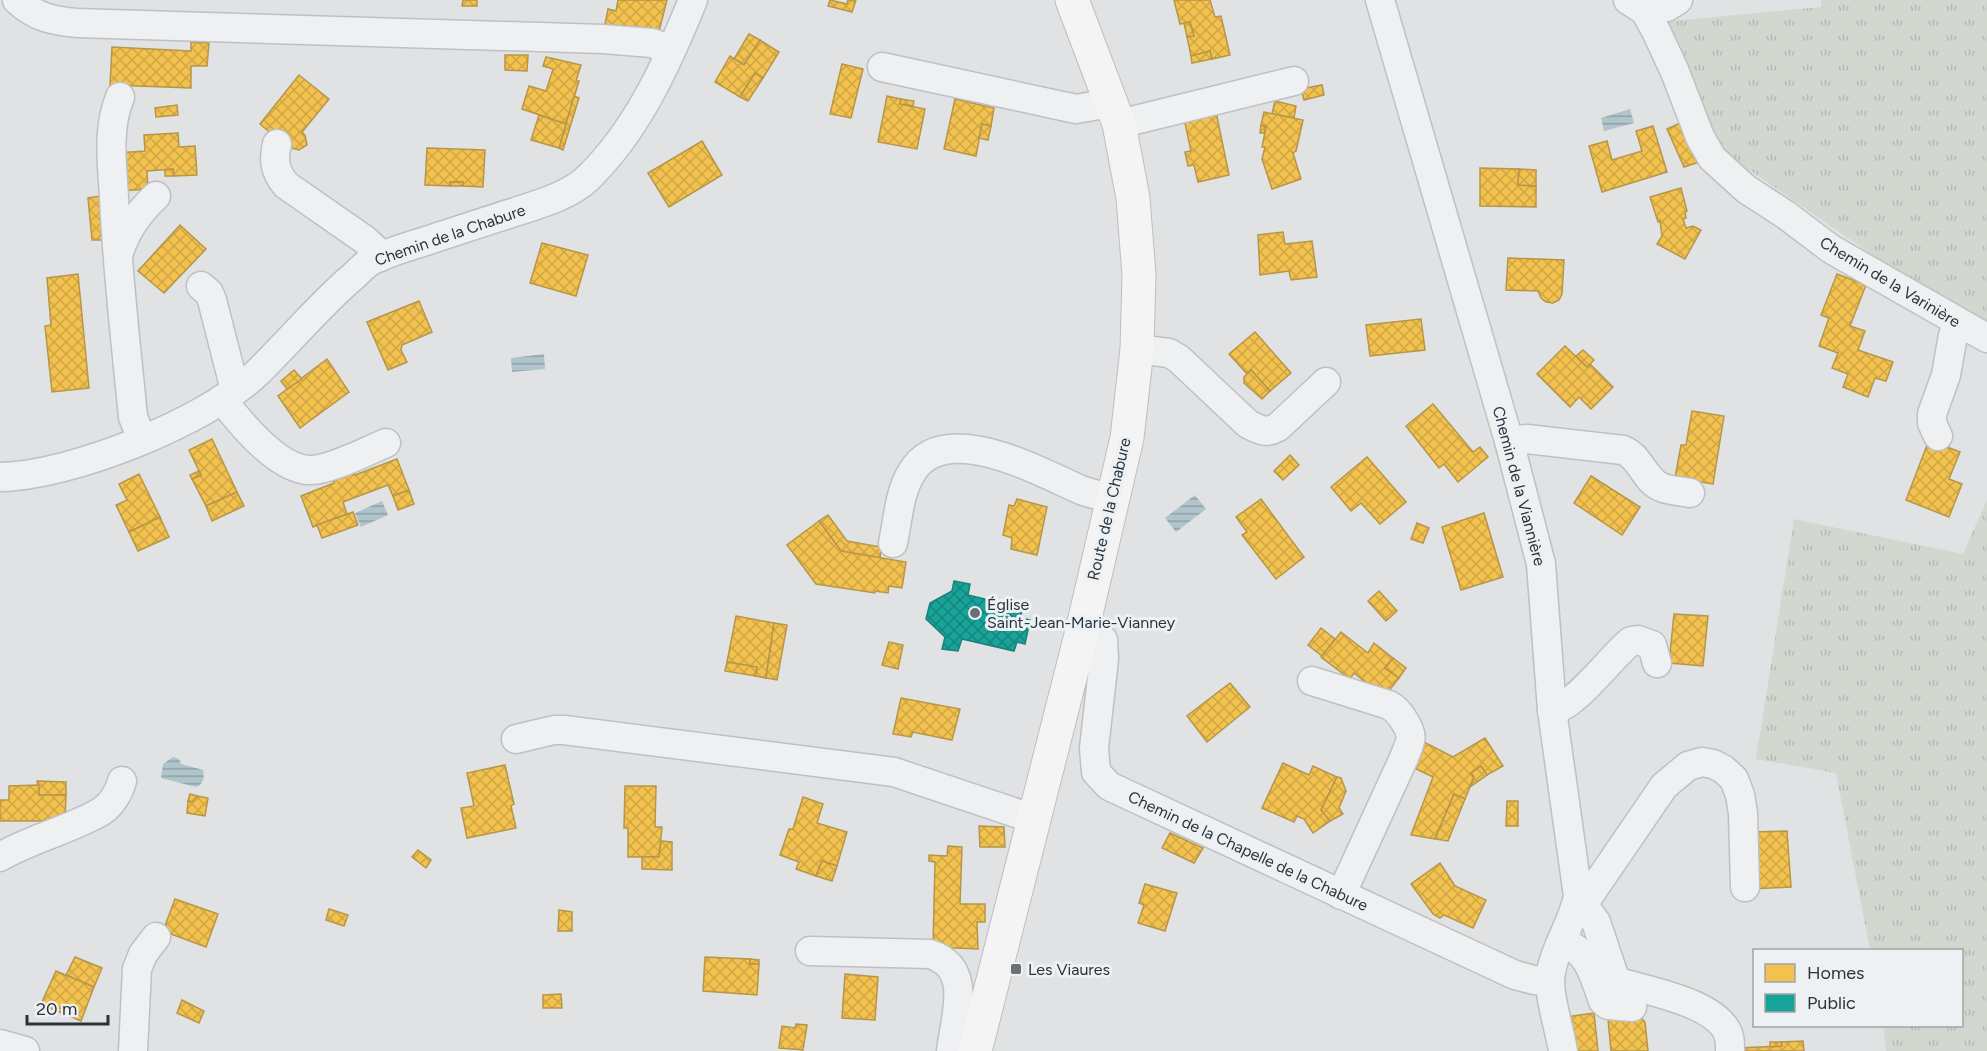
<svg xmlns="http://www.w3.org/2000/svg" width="1987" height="1051" font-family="Figtree,sans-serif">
<defs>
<pattern id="grass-tufts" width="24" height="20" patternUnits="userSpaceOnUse" patternTransform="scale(1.5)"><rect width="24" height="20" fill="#d2d8d0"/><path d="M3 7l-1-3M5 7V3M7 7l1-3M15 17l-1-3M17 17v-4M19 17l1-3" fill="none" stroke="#b4bab4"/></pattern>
<pattern id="water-rules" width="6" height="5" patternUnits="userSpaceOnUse" patternTransform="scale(1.5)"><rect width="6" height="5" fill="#b0c4cc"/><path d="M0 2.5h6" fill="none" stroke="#8fa0a7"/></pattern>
<pattern id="homes-cross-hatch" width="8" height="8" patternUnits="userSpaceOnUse" patternTransform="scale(1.5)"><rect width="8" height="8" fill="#f2c14e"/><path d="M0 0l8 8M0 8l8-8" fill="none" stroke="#d0a645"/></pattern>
<pattern id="public-cross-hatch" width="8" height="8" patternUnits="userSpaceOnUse" patternTransform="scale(1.5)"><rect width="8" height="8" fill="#17a398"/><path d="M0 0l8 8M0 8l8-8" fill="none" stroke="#15857d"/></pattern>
</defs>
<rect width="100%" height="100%" fill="#e0e2e4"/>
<g fill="url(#grass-tufts)">
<path d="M1821 0H1987V328L1938 300 1716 147 1662 22 1821 7Z"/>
<path d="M1987 500V1051H1886L1884 1026H1962V950H1870L1836 773 1756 759 1794 519 1963 554Z"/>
</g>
<g fill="url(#water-rules)">
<path d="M1630 109 1634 123 1604 131 1601 118Z"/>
<path d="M544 354 545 369 512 372 511 358Z"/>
<path d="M1195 495 1206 509 1176 532 1165 518Z"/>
<path d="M382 501 388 515 361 527 355 513Z"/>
<path d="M173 757 179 759 181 764 203 770C205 777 203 785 196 787L161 778 163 764Z"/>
</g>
<g fill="url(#homes-cross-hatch)" stroke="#b69648" stroke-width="1.5">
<path d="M463 0H477V6H462Z"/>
<path d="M618 0H667L658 35 605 24 608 9 616 11Z"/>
<path d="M830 0 847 4 848 0H856L852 12 828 6Z"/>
<path d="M1174 0H1210L1215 17 1221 16 1230 55 1212 59 1210 51 1191 56 1187 37 1194 36 1190 22 1180 24Z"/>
<path d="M1190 22 1194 36 1187 37 1184 23Z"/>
<path d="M749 34 760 40 744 65 734 59Z"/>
<path d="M760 40 779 52 763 78 755 73 740 97 715 82 730 56 744 65Z"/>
<path d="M191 42 209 43 207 66H191V88L110 85 112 47 191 51Z"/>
<path d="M1210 51 1212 59 1192 63 1191 56Z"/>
<path d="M505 55H528L527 71 505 70Z"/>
<path d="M546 57 581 65 576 81H579L566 124 522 109 529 86 546 91 553 69 543 66Z"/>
<path d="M842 64 863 69 851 118 830 114Z"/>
<path d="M755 73 763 78 748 101 740 97Z"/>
<path d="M299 75 329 99 302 132 305 135 307 145 299 150 287 147 260 124Z"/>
<path d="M1322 85 1324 95 1304 100 1301 89Z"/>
<path d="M574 96 579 98 563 150 559 148Z"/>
<path d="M887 96 901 99 900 104 925 109 917 149 878 142Z"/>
<path d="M901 99 914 101 913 106 900 104Z"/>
<path d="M955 99 994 108 991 126 982 124 976 156 944 149Z"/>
<path d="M1275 101 1296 106 1294 118 1272 114Z"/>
<path d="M177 105 178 115 156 117 155 108Z"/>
<path d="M1215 107 1229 175 1198 182 1194 165 1188 166 1185 152 1191 151 1183 114Z"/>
<path d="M1264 112 1303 120 1296 151 1293 153 1301 179 1272 189 1262 159 1265 147H1262L1266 127 1261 125Z"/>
<path d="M539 115 566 124 559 148 531 140Z"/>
<path d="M1687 120 1702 161 1684 167 1667 129Z"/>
<path d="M982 124 991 126 988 140 979 138Z"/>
<path d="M1261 125 1266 127 1264 133H1260Z"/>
<path d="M1653 126 1667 172 1602 192 1589 146 1607 141 1612 160 1642 151 1636 131Z"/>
<path d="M178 133 179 147 195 146 197 175 174 176 173 169 147 171 148 189 121 191 117 153 145 151 144 135Z"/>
<path d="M702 141 722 175 669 207 648 173Z"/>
<path d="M427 148 485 150 483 187 463 186V182H450V186L425 185Z"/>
<path d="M1480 168 1519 169 1518 185 1536 186V207L1480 206Z"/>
<path d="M173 169 174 176H165V170Z"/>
<path d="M1519 169 1536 170V186L1518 185Z"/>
<rect x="450" y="182" width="13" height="4"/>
<path d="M1681 188 1687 211 1685 212 1686 218 1683 219 1686 228 1693 226 1701 230 1685 259 1657 244 1662 236 1660 221 1658 222 1650 197Z"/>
<path d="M101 196 104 240H92L88 198Z"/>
<path d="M180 225 206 249 164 293 138 271Z"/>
<path d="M1283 232 1285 244 1312 241 1317 277 1291 280 1289 271 1260 275 1258 235Z"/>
<path d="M542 243 588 255 576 296 530 283Z"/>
<path d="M1508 258 1564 260 1562 294 1559 300 1553 303 1546 302 1541 298 1538 291 1506 290Z"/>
<path d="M78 274 89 388 52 392 45 326 51 325 47 278Z"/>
<path d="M1837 274 1866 285 1850 326 1865 331 1858 350 1893 362 1886 381 1875 378 1868 397 1843 387 1848 374 1832 368 1838 353 1819 346 1829 318 1821 315Z"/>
<path d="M419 301 432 332 402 345 401 350 407 362 388 370 367 322Z"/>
<path d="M1421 319 1425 350 1370 356 1366 325Z"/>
<path d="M1255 332 1291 373 1270 391 1251 370 1247 374 1229 354Z"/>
<path d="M1565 346 1587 367 1590 364 1613 387 1591 409 1579 397 1570 407 1537 374Z"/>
<path d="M1583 350 1594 360 1587 367 1576 356Z"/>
<path d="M327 359 349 392 300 428 278 396Z"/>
<path d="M294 370 302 379 287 389 281 381Z"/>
<path d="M1251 370 1270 391 1262 399 1244 383V377Z"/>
<path d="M1433 404 1473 452 1480 447 1488 457 1458 482 1444 464 1439 468 1406 426Z"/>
<path d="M1692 411 1724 416 1713 484 1675 478 1681 445H1686Z"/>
<path d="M212 439 237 492 206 506 192 479 201 475 189 450Z"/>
<path d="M1929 440 1960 452 1949 479 1962 484 1949 517 1906 500Z"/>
<path d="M1290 455 1299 465 1283 480 1274 471Z"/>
<path d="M1367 457 1406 502 1380 524 1361 503 1351 511 1331 487Z"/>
<path d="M397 459 409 490 393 496 388 485 343 502 347 514 313 527 301 496 334 483 332 476 352 468 355 475Z"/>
<path d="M199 471 201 475 192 479 190 475Z"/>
<path d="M139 474 160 517 129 532 116 505 127 500 119 484Z"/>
<path d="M1591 476 1640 507 1622 535 1574 503Z"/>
<path d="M409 490 414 504 398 510 393 496Z"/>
<path d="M237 492 244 506 212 521 206 506Z"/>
<path d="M1017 499 1047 507 1037 555 1011 549 1012 538 1003 535 1009 505 1014 506Z"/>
<path d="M1261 499 1304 557 1276 579 1242 535 1247 532 1236 517Z"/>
<path d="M353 512 358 525 322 538 317 525Z"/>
<path d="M1484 513 1503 577 1461 590 1442 527Z"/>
<path d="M828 515 847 541 881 547 880 558 841 551 819 521Z"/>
<path d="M160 517 169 537 138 551 129 532Z"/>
<path d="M819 521 841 551 906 562 902 588 889 586 888 593 875 591V593L816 584 787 545Z"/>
<path d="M1417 523 1429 528 1423 543 1411 539Z"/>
<path d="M1379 591 1397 611 1386 621 1368 601Z"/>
<path d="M1674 614 1708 616 1703 666 1669 663Z"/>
<path d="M736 616 774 623 766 678 755 676 757 667 727 662Z"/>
<path d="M774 623 787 625 777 680 766 678Z"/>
<path d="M1321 628 1335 639 1322 656 1308 645Z"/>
<path d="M1341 632 1368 653 1374 643 1393 658 1385 668 1399 678 1384 697 1354 673 1350 679 1321 657Z"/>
<path d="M889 642 903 645 898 669 882 665Z"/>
<path d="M1393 658 1406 668 1399 678 1385 668Z"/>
<path d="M727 662 757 667 755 676 725 671Z"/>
<path d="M1230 683 1250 707 1207 742 1187 716Z"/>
<path d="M901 698 960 709 952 740 913 732 911 737 893 734Z"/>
<path d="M1485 738 1503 766 1487 775 1481 766 1471 773 1474 777 1465 799 1454 794 1435 839 1411 835 1433 777 1408 765 1420 740 1453 757Z"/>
<path d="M1283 763 1309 775 1313 766 1337 777 1321 810 1330 821 1313 833 1304 819 1297 816 1294 822 1262 808Z"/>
<path d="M505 765 514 804 511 806 516 828 467 838 461 808 474 806 467 773Z"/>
<path d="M1481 766 1487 775 1470 787 1474 777 1471 773Z"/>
<path d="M1337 777 1341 778 1346 791 1339 808 1343 814 1330 821 1321 810Z"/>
<path d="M37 781 66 782V795H39Z"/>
<path d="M39 785V795H66L65 821H0V800H9V786Z"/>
<path d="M625 786H656L655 827H662L659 857H628V828H624Z"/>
<path d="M190 794 197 796 196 799 192 802 188 801Z"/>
<path d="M1454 794 1465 799 1448 841 1435 839Z"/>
<path d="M197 796 208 798 205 816 187 813 188 801 192 802Z"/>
<path d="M803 797 823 804 817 823 847 832 837 866 822 861 816 876 796 869 799 862 780 855 789 829H793Z"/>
<path d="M1507 801H1518V826H1506Z"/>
<path d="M979 826 1004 827 1005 847H980Z"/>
<path d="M1787 831 1791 887 1752 889 1750 832Z"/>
<path d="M1170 833 1203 848 1194 863 1162 848Z"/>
<path d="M661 841 672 842V870L642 869V857H659Z"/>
<path d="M948 846 962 847 960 904H985V922H977L978 949 933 947 935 862 929 861V855L947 856Z"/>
<path d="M418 850 431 860 426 868 412 857Z"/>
<path d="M822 861 837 866 832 881 816 876Z"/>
<path d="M1440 863 1455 886 1486 900 1473 928 1444 915 1440 918 1433 914 1411 884Z"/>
<path d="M1145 884 1177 893 1165 931 1138 923 1144 905 1139 903Z"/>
<path d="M175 899 218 914 206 947 163 931Z"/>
<path d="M329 909 348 915 344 926 326 920Z"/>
<path d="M559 910 572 912V931H558Z"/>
<path d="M75 957 102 968 94 987 66 975Z"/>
<path d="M705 957 750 959V964H759L757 995 703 991Z"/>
<path d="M750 959 759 960V964H750Z"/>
<path d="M56 971 94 987 81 1021 41 1004Z"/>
<path d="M845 974 878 977 875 1020 842 1018Z"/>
<path d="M561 994 562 1008H543V995Z"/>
<path d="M182 1000 204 1011 199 1023 177 1013Z"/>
<path d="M1594 1013 1598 1051H1570L1566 1017Z"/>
<path d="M1639 1016 1645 1022 1648 1051H1611L1608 1019Z"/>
<path d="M796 1024 807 1025 803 1050 779 1048 782 1026 795 1028Z"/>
<path d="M1803 1041 1804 1051H1740L1739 1048 1782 1046 1781 1042Z"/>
<path d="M1770 1042H1781L1782 1046 1770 1047Z"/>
</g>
<path fill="url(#public-cross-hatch)" stroke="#1c817c" stroke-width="1.5" d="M954 581 970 584 968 595 1022 608 1021 618 1030 620 1025 644 1017 642 1014 651 962 639 958 651 942 649 945 637 926 619 930 603 952 591Z"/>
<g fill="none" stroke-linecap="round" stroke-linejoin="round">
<defs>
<g id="minor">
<path d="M17 0C35 17 53 21 77 23L603 39 652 43 671 50"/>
<path d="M1380 0 1509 441 1541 564 1552 710 1578 896C1573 924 1551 953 1550 981 1550 1001 1560 1031 1563 1051"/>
<path d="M1628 0 1645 11 1656 31 1675 72 1700 137 1712 158 1746 189 1786 215 1831 249 1987 338"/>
<path d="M1645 11 1667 7 1678 0"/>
<path d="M882 67 1076 109 1110 103"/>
<path d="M120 97C107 129 112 163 114 197 117 270 126 344 133 417L142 440"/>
<path d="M1119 124 1294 81"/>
<path d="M277 144C273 160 275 172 286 185L365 240 376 250 380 257"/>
<path d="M119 252C127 229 138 213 156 196"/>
<path d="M201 286 209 293 212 300 235 390"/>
<path d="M1137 349 1169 353 1179 359 1248 424C1260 430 1266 434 1278 427L1326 382"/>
<path d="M222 399C240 423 279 471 311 470 330 470 367 451 386 443"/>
<path d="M1938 436 1932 423V414L1946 375 1953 335 1959 323"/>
<path d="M1509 441 1527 439 1623 450C1641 457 1644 480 1661 487 1670 491 1681 491 1690 493"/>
<path d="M0 477C70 476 206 422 257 373 288 343 316 309 349 280 357 274 364 264 373 260 391 251 410 246 429 240 457 231 486 221 515 212 537 205 571 195 588 178 638 129 667 64 693 0"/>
<path d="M893 543C898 520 899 492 912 472 944 418 1040 472 1081 490 1091 494 1102 496 1112 498"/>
<path d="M1082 631 1096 634 1103 640 1104 659 1094 748 1096 772 1109 786 1515 975 1534 980 1550 981"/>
<path d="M1312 681 1389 705C1396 709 1399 712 1403 719 1415 737 1411 740 1403 760L1341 895"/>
<path d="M1552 710C1575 707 1610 658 1631 641L1638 640 1652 645 1657 663"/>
<path d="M516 739 554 730H564L894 772 1034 819"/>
<path d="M0 857C32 838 70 830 102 811 112 804 119 792 122 781"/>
<path d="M1577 903H1582L1586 900 1664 786 1688 766 1702 762 1713 764 1723 769 1734 779 1740 795 1743 813 1745 887"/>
<path d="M1582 903 1596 922 1614 976 1619 982C1647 991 1721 1003 1729 1037 1730 1041 1730 1047 1730 1051"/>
<path d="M1562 942C1589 950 1594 977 1603 1001L1608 1005 1632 1007"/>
<path d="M810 951 930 954C974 968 955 1016 951 1051"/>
<path d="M0 1044 25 1051"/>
<path d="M133 1051 137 969 143 954 156 937"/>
</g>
<path id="major" d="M975 1051 1082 631 1127 438 1137 349 1139 275 1133 198 1119 124 1072 0"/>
</defs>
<use href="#minor" stroke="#bec0c2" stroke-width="31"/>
<use href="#major" stroke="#bcbfc1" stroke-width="35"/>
<use href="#minor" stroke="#eef0f1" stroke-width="28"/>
<use href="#major" stroke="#f4f4f4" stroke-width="33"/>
</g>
<g fill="#697076" stroke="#edf1f4" stroke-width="2">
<circle cx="975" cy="613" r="6"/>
<rect x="1010" y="963" width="12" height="12" rx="3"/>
</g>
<g text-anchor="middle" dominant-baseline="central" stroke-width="6" stroke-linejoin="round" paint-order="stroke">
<g font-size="16" fill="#29333b" stroke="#edf1f4">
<text transform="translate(450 235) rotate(-19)">Chemin de la Chabure</text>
<text transform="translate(1890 282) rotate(31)">Chemin de la Varinière</text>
<text transform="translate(1519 486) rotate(75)">Chemin de la Viannière</text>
<text transform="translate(1109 509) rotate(-77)">Route de la Chabure</text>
<text transform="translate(1248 851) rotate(25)">Chemin de la Chapelle de la Chabure</text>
</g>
<g font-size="16" fill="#29333b" stroke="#edf1f4" text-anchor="start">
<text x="987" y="604">Église<tspan x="987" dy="18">Saint-Jean-Marie-Vianney</tspan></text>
<text x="1028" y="969">Les Viaures</text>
</g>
</g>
<rect x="1753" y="949" width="210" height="78" fill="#edf1f4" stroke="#9fa5aa" stroke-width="1.5"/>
<rect x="1765" y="964" width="30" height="18" fill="#f2c14e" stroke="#9fa5aa" stroke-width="1.5"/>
<text x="1807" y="979" font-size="18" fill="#29333b">Homes</text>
<rect x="1765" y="994" width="30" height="18" fill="#17a398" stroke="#9fa5aa" stroke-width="1.5"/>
<text x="1807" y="1009" font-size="18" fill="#29333b">Public</text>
<path d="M27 1015v9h81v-9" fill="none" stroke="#29333b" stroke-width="3"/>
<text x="36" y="1015" font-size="18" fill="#29333b" stroke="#edf1f4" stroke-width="4.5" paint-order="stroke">20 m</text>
</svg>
